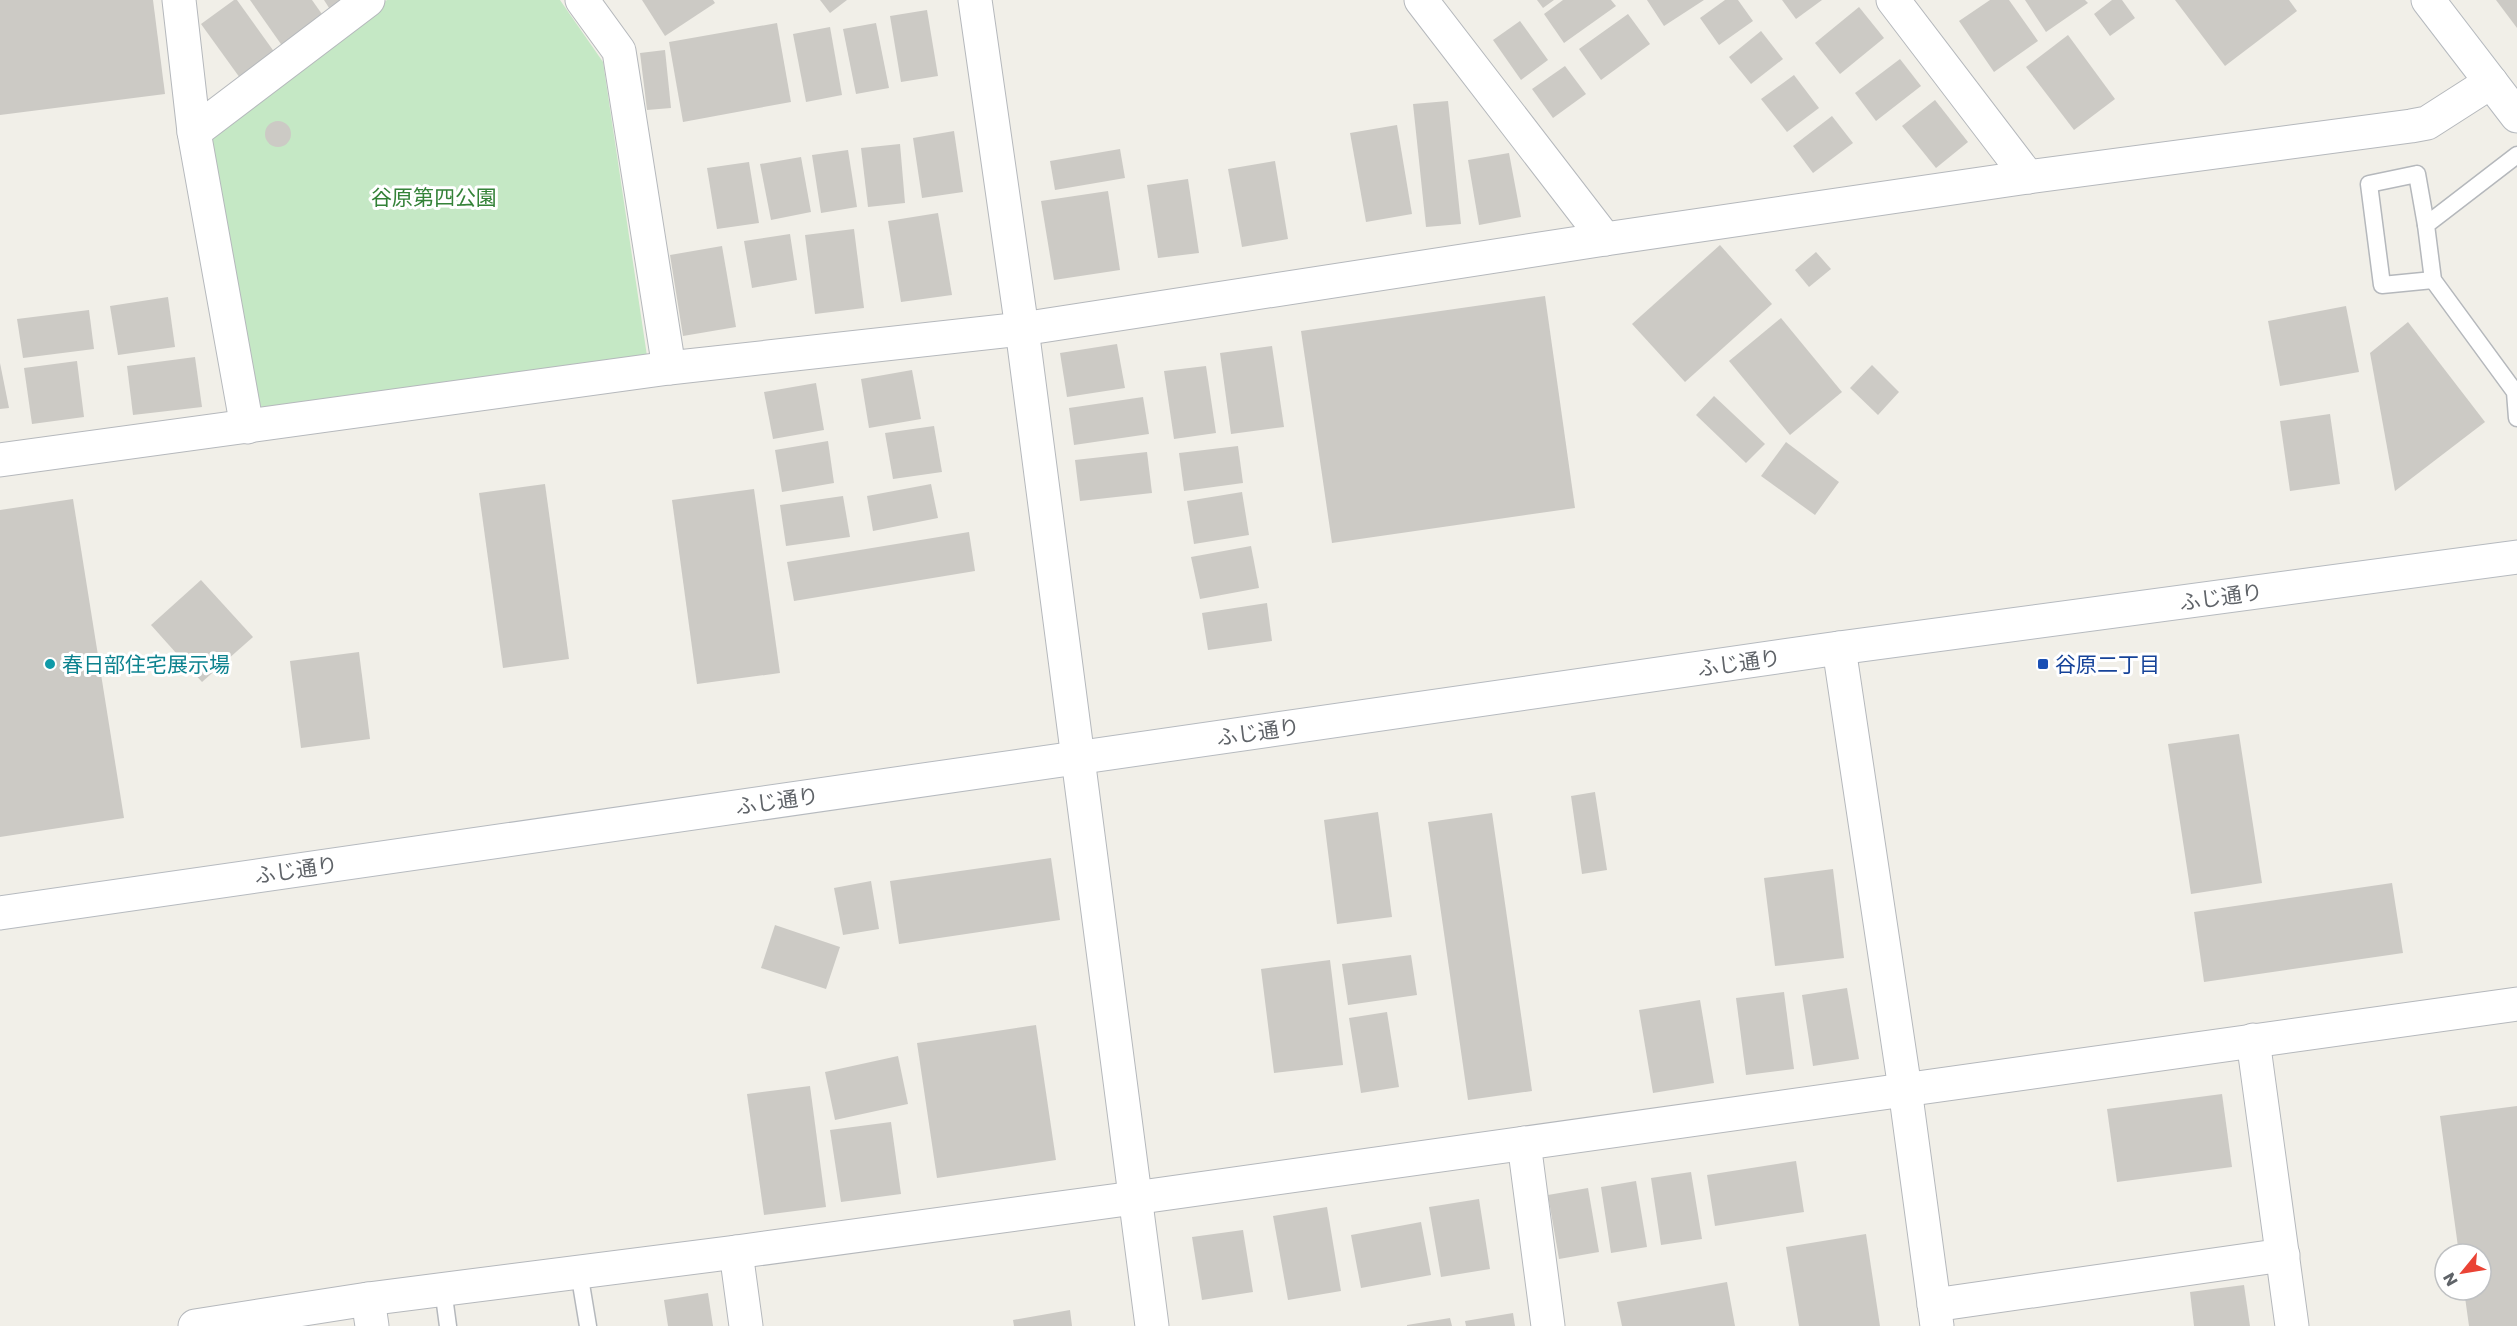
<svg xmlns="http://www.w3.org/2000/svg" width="2517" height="1326" font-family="Poppins,'Noto Sans JP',sans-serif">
<rect width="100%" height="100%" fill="#f1efe8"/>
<path fill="#c5e8c5" d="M387 0H560L603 62 647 356 261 408 208 138Z"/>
<g fill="#cccac5">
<path d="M0 0H153L165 94 0 115Z"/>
<path d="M234 0H237L275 53 240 78 201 24Z"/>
<path d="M250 0H312L324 17 283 47Z"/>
<path d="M324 0H347L331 11Z"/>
<path d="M642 0H713L715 3 665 36Z"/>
<path d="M820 0H847L830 13Z"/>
<path d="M1537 0H1554L1543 8Z"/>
<path d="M1563 0H1611L1616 6 1564 43 1544 14Z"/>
<path d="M1647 0H1704L1664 26Z"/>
<path d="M1725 0H1738L1753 21 1719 45 1700 18Z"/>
<path d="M1782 0H1822L1796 19Z"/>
<path d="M1990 0H2009L2038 41 1994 72 1959 21Z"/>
<path d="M2025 0H2085L2088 3 2046 32Z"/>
<path d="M2112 0H2122L2135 18 2110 36 2094 14Z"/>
<path d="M2175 0H2289L2297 11 2225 66Z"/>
<path d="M2496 0H2517V28Z"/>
<path d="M1859 7 1884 38 1840 74 1815 43Z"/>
<path d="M927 10 938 76 901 82 890 16Z"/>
<path d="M1628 14 1650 44 1601 80 1579 49Z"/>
<path d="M1520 21 1548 60 1521 80 1493 40Z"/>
<path d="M777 23 791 102 683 122 669 42Z"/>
<path d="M876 23 889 88 856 94 843 29Z"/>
<path d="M830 27 842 95 806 102 793 34Z"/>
<path d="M1761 31 1783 59 1751 84 1729 57Z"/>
<path d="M2068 35 2115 99 2074 130 2026 67Z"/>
<path d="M665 50 671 108 647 110 640 53Z"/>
<path d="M1900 59 1921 86 1876 121 1855 93Z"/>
<path d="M1565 66 1586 94 1553 118 1532 89Z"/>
<path d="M1794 75 1819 108 1787 132 1761 99Z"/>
<path d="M1935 100 1968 142 1936 168 1902 126Z"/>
<path d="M1448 101 1461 224 1426 227 1413 104Z"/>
<path d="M1832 116 1853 143 1813 173 1793 146Z"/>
<circle cx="278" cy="134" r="13"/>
<path d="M1397 125 1412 214 1366 222 1350 133Z"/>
<path d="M954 131 963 192 922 198 913 138Z"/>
<path d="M900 144 905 203 868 207 861 148Z"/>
<path d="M1120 149 1125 178 1055 190 1050 161Z"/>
<path d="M848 150 857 207 821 213 812 155Z"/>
<path d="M1509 153 1521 217 1479 225 1468 160Z"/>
<path d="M801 157 811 212 771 220 760 164Z"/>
<path d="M1275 161 1288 239 1242 247 1228 169Z"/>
<path d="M749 162 759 223 717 229 707 168Z"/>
<path d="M1188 179 1199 253 1158 258 1147 185Z"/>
<path d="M1108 191 1120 270 1054 280 1041 201Z"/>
<path d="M938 213 952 295 901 302 888 221Z"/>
<path d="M854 229 864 308 815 314 805 235Z"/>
<path d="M790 234 797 280 752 288 744 241Z"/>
<path d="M1720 245 1772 304 1685 382 1632 324Z"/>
<path d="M722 246 736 327 683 336 670 255Z"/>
<path d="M1816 252 1831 269 1809 287 1795 270Z"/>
<path d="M1545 296 1575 508 1332 543 1301 331Z"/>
<path d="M168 297 175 347 118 355 110 306Z"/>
<path d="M2346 306 2359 372 2280 386 2268 321Z"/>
<path d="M89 310 94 349 23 358 17 319Z"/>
<path d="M1781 318 1842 392 1790 435 1729 361Z"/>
<path d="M2408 322 2485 422 2395 491 2370 353Z"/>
<path d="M1117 344 1125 388 1067 397 1060 353Z"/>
<path d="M1272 346 1284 427 1231 434 1220 353Z"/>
<path d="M195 357 202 407 133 415 127 366Z"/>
<path d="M77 361 84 417 32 424 24 368Z"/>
<path d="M0 363 9 408 0 409Z"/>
<path d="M1872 365 1899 392 1878 415 1850 388Z"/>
<path d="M1206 366 1216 433 1174 439 1164 371Z"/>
<path d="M912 370 921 419 869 428 861 379Z"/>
<path d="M816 383 824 430 773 439 764 392Z"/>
<path d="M1714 396 1765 444 1746 463 1696 415Z"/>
<path d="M1143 397 1149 434 1074 445 1069 408Z"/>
<path d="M2330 414 2340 484 2290 491 2280 421Z"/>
<path d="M934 426 942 472 893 479 885 433Z"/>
<path d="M828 441 834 483 782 492 775 450Z"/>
<path d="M1786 442 1839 482 1815 515 1761 476Z"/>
<path d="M1238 446 1243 483 1184 491 1179 453Z"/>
<path d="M1147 452 1152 493 1080 501 1075 460Z"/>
<path d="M545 484 569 659 503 668 479 493Z"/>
<path d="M931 484 938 518 873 531 867 496Z"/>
<path d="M754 489 780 673 697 684 672 500Z"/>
<path d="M1242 492 1249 535 1194 544 1187 501Z"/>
<path d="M843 496 850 537 786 546 780 505Z"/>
<path d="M73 499 124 818 0 837V510Z"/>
<path d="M969 532 975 571 794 601 787 562Z"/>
<path d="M1251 546 1259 588 1200 599 1191 557Z"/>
<path d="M201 580 253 637 202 682 151 625Z"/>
<path d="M1267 603 1272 641 1208 650 1202 613Z"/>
<path d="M359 652 370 739 301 748 290 661Z"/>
<path d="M2239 734 2262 883 2191 894 2168 744Z"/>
<path d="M1595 792 1607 870 1582 874 1571 796Z"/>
<path d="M1378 812 1392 917 1337 924 1324 820Z"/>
<path d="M1492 813 1532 1091 1468 1100 1428 822Z"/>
<path d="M1051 858 1060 920 899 944 890 881Z"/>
<path d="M1833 869 1844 958 1775 966 1764 878Z"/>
<path d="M871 881 879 929 843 935 834 888Z"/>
<path d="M2392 883 2403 953 2204 982 2194 912Z"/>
<path d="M775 925 840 947 826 989 761 968Z"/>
<path d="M1411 955 1417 995 1348 1005 1342 964Z"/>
<path d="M1330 960 1343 1065 1274 1073 1261 969Z"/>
<path d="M1847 988 1859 1059 1813 1066 1802 995Z"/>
<path d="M1784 992 1794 1069 1746 1075 1736 998Z"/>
<path d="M1700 1000 1714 1083 1653 1093 1639 1010Z"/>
<path d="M1387 1012 1399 1087 1361 1093 1349 1018Z"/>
<path d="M1036 1025 1056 1160 937 1178 917 1043Z"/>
<path d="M898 1056 908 1104 835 1120 825 1072Z"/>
<path d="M810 1086 826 1207 764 1215 747 1094Z"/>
<path d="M2222 1094 2232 1167 2117 1182 2107 1109Z"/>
<path d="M2517 1106V1326H2469L2464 1290H2481V1254H2459L2440 1116Z"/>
<path d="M891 1122 901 1194 841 1202 830 1130Z"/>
<path d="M1796 1161 1804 1212 1715 1226 1707 1175Z"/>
<path d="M1691 1172 1702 1239 1661 1245 1651 1178Z"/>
<path d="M1636 1181 1647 1247 1611 1253 1601 1187Z"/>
<path d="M1588 1188 1599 1252 1559 1259 1548 1195Z"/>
<path d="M1479 1199 1490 1269 1441 1277 1429 1207Z"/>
<path d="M1327 1207 1341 1291 1288 1300 1273 1216Z"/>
<path d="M1421 1222 1431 1275 1361 1288 1351 1235Z"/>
<path d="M1243 1230 1253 1292 1202 1300 1192 1237Z"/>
<path d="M1866 1234 1880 1326H1799L1786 1247Z"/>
<path d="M1727 1282 1735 1326H1622L1617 1302Z"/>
<path d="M2244 1285 2250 1326H2194L2190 1292Z"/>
<path d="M708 1293 713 1326H668L664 1300Z"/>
<path d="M1070 1310 1072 1326H1014L1013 1320Z"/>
<path d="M1513 1313 1515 1326H1466L1465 1321Z"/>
<path d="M1450 1318 1452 1326H1407V1325Z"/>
</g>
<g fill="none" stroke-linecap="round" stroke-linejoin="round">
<defs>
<g id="lane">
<path d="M2517 155 2426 225 2433 280 2515 392 2517 418"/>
<path d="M2426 225 2417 174 2369 184 2382 285 2433 280"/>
<path d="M579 1272 588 1326"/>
<path d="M443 1289 448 1326"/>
</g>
<g id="street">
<path d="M179 0 194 132 247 427"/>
<path d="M582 0 619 51 669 368"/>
<path d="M975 0 1022 329 1152 1326"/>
<path d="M1421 0 1605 239"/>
<path d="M1893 0 2028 177"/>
<path d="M194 132 368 0"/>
<path d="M0 460 669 368 1022 329 1605 239 2028 177 2411 126 2427 123 2491 82"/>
<path d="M1839 648 1905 1089 1937 1326"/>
<path d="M2253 1040 2292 1326"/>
<path d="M1524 1143 1548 1326"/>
<path d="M736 1252 746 1326"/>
<path d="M368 1299 372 1326"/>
<path d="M1934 1305 2283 1255"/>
<path d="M195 1326 368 1299 736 1252 1134 1198 2517 1004"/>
</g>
<g id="secondary">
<path d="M2428 0 2517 116"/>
<path d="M0 913 1839 648 2517 557"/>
</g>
</defs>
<use href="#lane" stroke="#b5b8bc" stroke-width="19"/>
<use href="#street" stroke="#b5b8bc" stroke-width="35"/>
<use href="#secondary" stroke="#b6babf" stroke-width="35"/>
<use href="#lane" stroke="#fff" stroke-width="16"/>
<use href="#street" stroke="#fff" stroke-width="33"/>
<use href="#secondary" stroke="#fff" stroke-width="33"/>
</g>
<circle fill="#0f9aa8" stroke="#fff" stroke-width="2" cx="50" cy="664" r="6"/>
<rect fill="#1a4fb4" stroke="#fff" stroke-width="2" x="2037" y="658" width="12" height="12" rx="3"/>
<g text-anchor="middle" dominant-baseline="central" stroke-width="6" stroke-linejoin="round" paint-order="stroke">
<g font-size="21" fill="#348238" stroke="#fff">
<text x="434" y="197">谷原第四公園</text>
</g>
<g font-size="21" fill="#5f6368" stroke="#fff">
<text transform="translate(2221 597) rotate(-8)">ふじ通り</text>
<text transform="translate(1739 663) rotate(-8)">ふじ通り</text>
<text transform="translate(1258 732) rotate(-8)">ふじ通り</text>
<text transform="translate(777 801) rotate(-8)">ふじ通り</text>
<text transform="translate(296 870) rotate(-8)">ふじ通り</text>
</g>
<g font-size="21" fill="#0d838f" stroke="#fff" text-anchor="start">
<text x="62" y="664">春日部住宅展示場</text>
</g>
<g font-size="21" fill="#164399" stroke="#fff" text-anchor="start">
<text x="2055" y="664">谷原二丁目</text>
</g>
</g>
<g transform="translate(2463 1272) rotate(240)"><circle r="28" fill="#ffffff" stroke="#bfc1c3" stroke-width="1.5"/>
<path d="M0-4.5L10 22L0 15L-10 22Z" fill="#ea4335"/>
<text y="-9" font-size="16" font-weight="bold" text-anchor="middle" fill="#5f6368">N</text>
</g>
</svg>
